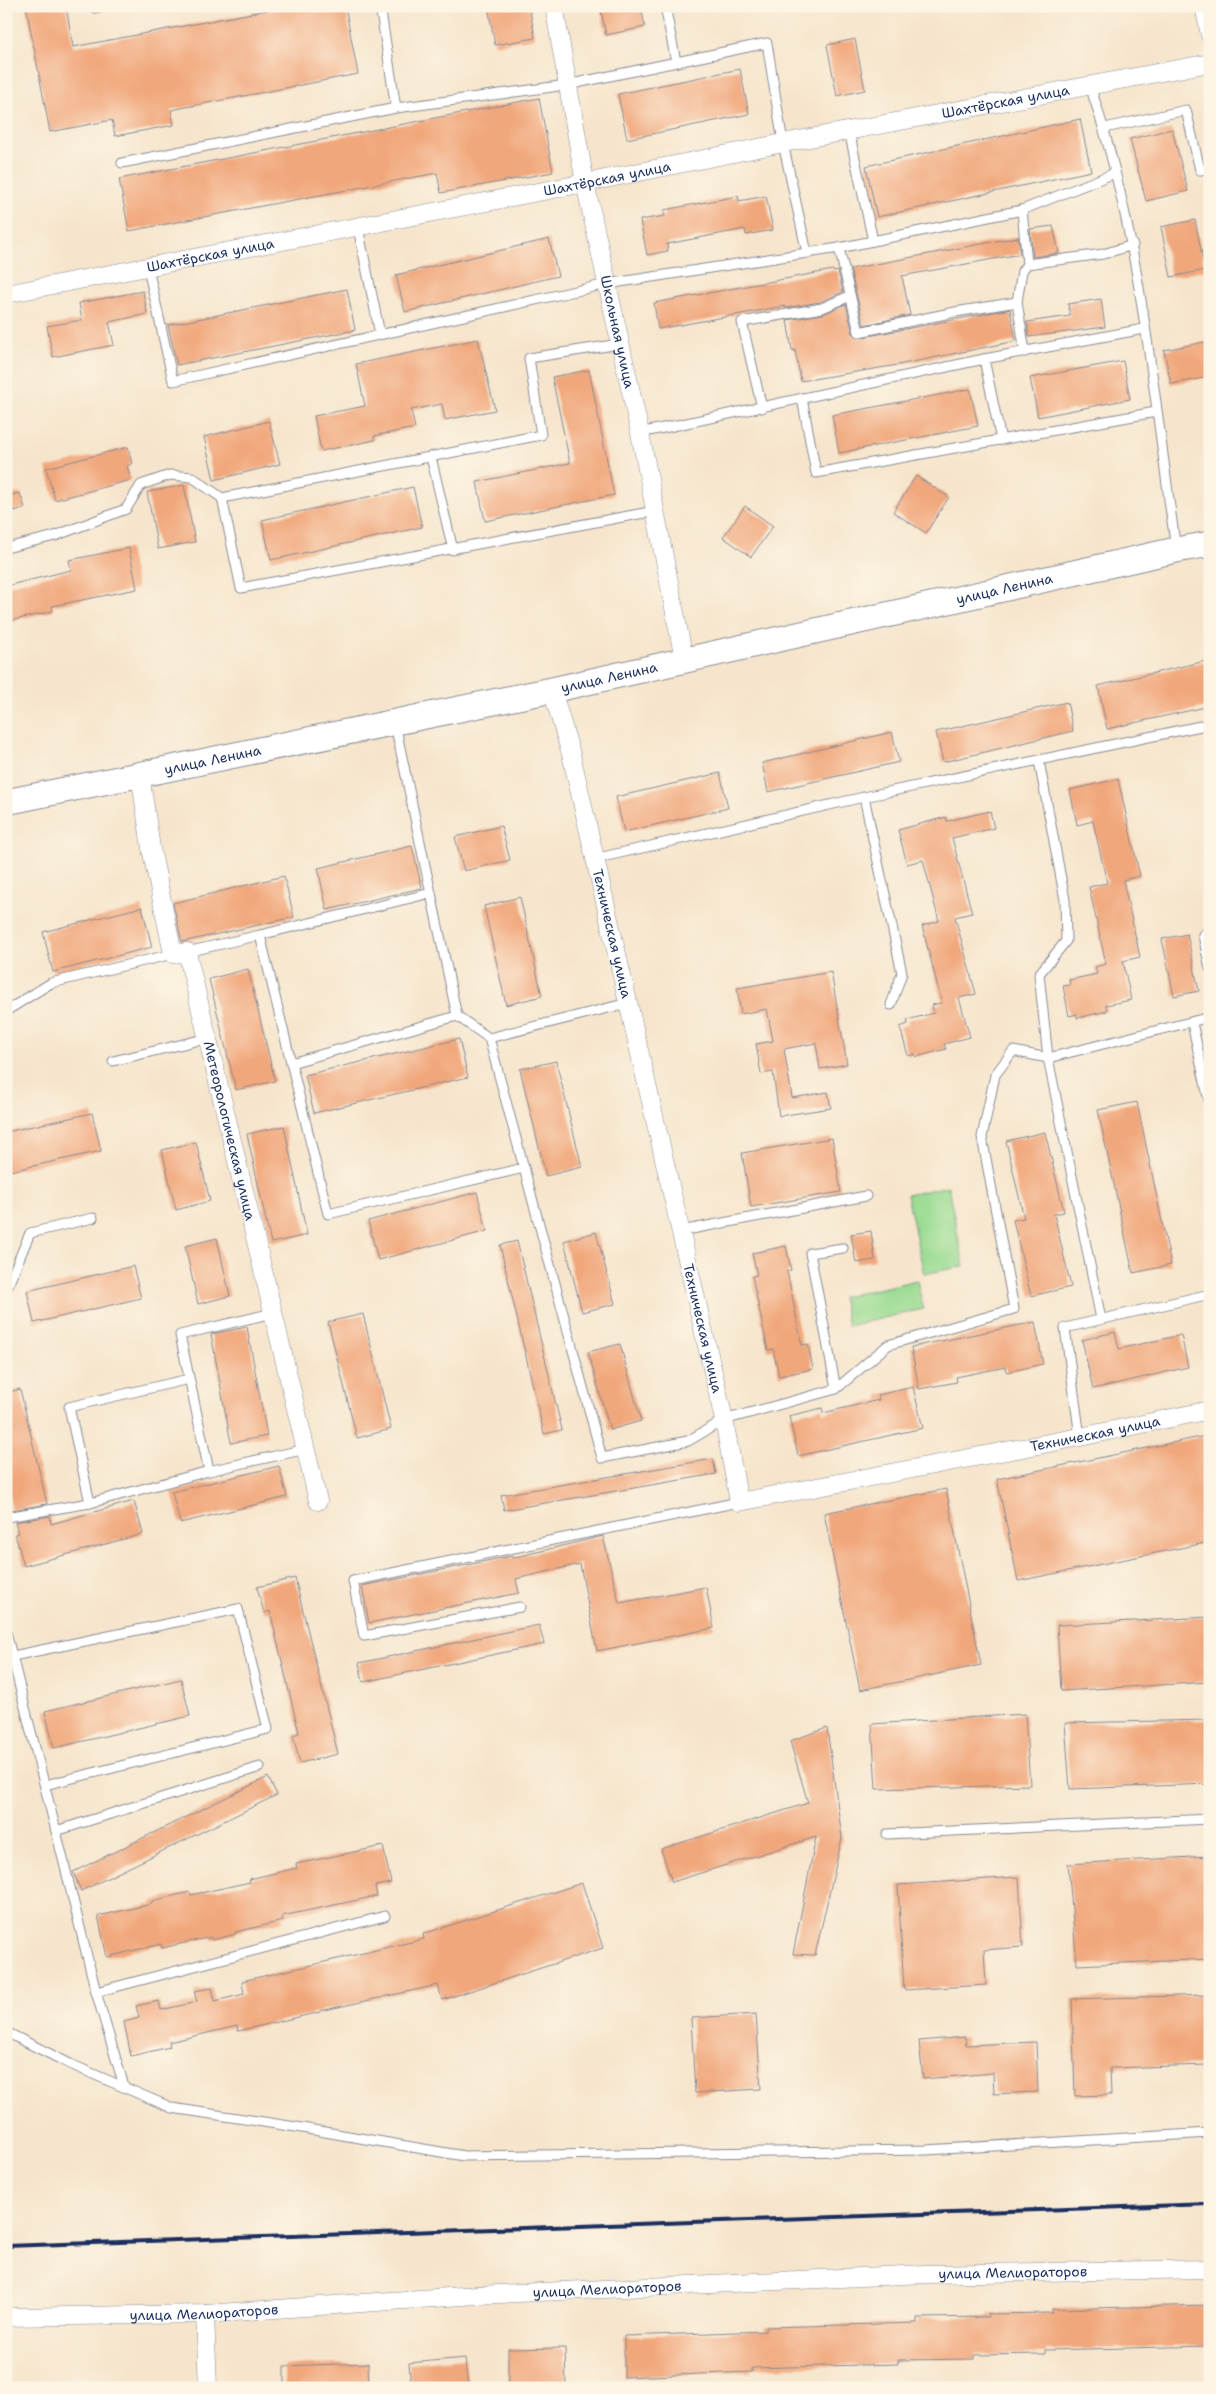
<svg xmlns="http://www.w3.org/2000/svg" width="1216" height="2394" font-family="'Shantell Sans',sans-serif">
<rect width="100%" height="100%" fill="#fcf5e5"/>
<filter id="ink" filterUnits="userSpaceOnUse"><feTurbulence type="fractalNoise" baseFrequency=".02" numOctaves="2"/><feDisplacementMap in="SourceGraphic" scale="10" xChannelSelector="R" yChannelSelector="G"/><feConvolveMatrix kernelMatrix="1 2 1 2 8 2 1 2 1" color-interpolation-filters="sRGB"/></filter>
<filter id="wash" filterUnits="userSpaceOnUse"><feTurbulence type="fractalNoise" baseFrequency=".0096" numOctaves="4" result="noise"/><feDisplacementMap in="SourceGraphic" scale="20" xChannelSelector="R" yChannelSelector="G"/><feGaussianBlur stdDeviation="1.12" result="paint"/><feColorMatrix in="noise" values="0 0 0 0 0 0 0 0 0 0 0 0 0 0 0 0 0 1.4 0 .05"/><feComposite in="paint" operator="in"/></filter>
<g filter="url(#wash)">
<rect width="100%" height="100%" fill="#f6e5cc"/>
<g fill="#9adb92" stroke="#5a8578">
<path d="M948 1186 964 1266 924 1274 907 1195Z"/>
<path d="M917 1280 923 1309 848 1326 842 1297Z"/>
</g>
<g id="blocks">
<g fill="#f1a77c">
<path d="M26 6H66L73 47 289 6H345L358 74 171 110 174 125 115 136 112 120 50 132Z"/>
<path d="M488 6H529L535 38 495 45Z"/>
<path d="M600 6H641L645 27 606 35Z"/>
<path d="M855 39 865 90 837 96 827 45Z"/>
<path d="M740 69 749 114 627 139 618 94Z"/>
<path d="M539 98 553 172 441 193 437 173 129 231 119 179Z"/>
<path d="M1080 119 1091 171 877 217 866 166Z"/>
<path d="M1172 129 1188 191 1146 201 1130 139Z"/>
<path d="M738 196 739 201 766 196 773 230 746 235 745 229 667 244 668 251 647 255 640 220 665 216 664 210Z"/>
<path d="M1195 220 1205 270 1171 277 1161 227Z"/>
<path d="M1053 226 1059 253 1033 257 1030 229Z"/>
<path d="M1018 237 1020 254 902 276 910 315 864 325 850 269Z"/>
<path d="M549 239 558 276 405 312 396 275Z"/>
<path d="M833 270 834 272 838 271 843 292 820 302 785 308V306L658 329 654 303Z"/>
<path d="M347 289 355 330 177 365 168 325Z"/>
<path d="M143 291 147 314 109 322 114 345 53 357 47 326 82 320 79 303Z"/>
<path d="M1101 299 1105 327 1029 337 1027 322 1070 316 1068 304Z"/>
<path d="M846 304 853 333 858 338 1010 309 1016 341 898 365 801 381 795 350H792L787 320 823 314Z"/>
<path d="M478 339 495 410 445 420 442 404 411 410 415 428 374 436 375 440 321 451 314 416 365 406 356 364Z"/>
<path d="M1210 341V377L1171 384 1164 350Z"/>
<path d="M1123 361 1130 399 1038 417 1030 378Z"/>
<path d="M589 370 614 495 485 521 477 482 570 463 552 377Z"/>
<path d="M970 389 978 426 839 453 832 415Z"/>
<path d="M269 421 280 464 214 480 204 437Z"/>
<path d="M128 447 132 464 127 466 131 480 55 500 46 468Z"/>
<path d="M916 476 949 497 926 533 893 512Z"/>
<path d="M184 485 195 542 158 549 147 492Z"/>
<path d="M413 487 422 527 271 560 262 520Z"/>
<path d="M20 493 25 508 10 512 6 496Z"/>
<path d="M745 506 773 526 751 557 723 537Z"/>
<path d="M129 548 137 589 52 606 53 611 6 622V586L71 570 69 560Z"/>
<path d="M1210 660V706L1107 729 1098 686Z"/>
<path d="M1067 702 1073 731 943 762 936 732Z"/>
<path d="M892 732 899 762 768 792 762 763Z"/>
<path d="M720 773 728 808 624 832 616 797Z"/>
<path d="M1118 779 1140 876 1123 880 1140 957 1123 961 1131 1000 1106 1005 1107 1011 1077 1018V1014L1069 1016 1063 986 1070 985 1069 980 1097 974 1095 967 1106 964 1089 887 1107 883 1093 821 1077 825 1070 790Z"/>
<path d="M990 811 994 828 952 838 972 913 955 917 976 994 959 998 970 1037 944 1044 946 1049 916 1057 915 1054 908 1056 900 1027 908 1024 907 1020 934 1013 932 1005 942 1003 922 926 939 921 923 860 907 864 898 830 946 817 947 821Z"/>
<path d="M501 826 510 860 464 871 455 837Z"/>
<path d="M412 846 422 888 327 910 318 868Z"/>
<path d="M284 876 294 917 182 942 173 903Z"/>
<path d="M520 897 542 996 506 1005 484 906Z"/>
<path d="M142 907 152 947 53 972 43 932Z"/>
<path d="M1187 934 1199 991 1174 996 1162 939Z"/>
<path d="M248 969 275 1081 236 1090 209 979Z"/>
<path d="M831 972 847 1064 820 1069 816 1043 784 1049 792 1098 828 1092 831 1108 779 1116 773 1072 761 1074 756 1044 773 1041 767 1009 741 1014 737 988Z"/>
<path d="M459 1039 468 1077 314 1113 305 1075Z"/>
<path d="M556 1061 582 1167 546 1176 520 1069Z"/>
<path d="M1137 1102 1171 1265 1133 1273 1098 1110Z"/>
<path d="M92 1113 101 1151 6 1172V1132Z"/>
<path d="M284 1126 307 1235 271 1243 247 1134Z"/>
<path d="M1045 1132 1064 1212 1054 1214 1071 1287 1031 1296 1013 1220 1024 1218 1006 1141Z"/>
<path d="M832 1138 841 1192 751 1207 742 1153Z"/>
<path d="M196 1142 210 1201 176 1210 162 1150Z"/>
<path d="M477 1192 487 1231 378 1260 368 1221Z"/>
<path d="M871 1231 875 1260 856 1263 851 1234Z"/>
<path d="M596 1232 615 1304 582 1312 564 1241Z"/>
<path d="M217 1238 230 1296 198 1304 185 1246Z"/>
<path d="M517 1241 562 1430 544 1434 500 1245Z"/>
<path d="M786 1246 791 1270 787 1271 802 1345 808 1344 813 1369 779 1376 773 1349 768 1350 752 1276 757 1275 752 1253Z"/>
<path d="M133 1266 141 1298 34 1323 27 1291Z"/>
<path d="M363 1314 391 1429 357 1438 328 1322Z"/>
<path d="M1035 1322 1043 1364 1007 1372 1006 1367 956 1377 957 1382 919 1389 911 1347Z"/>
<path d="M247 1327 267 1436 231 1443 211 1334Z"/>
<path d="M1115 1332 1119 1349 1181 1335 1188 1367 1093 1389 1082 1340Z"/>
<path d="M620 1344 641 1421 610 1430 588 1352Z"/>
<path d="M913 1387 923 1428 798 1456 789 1416 822 1408 823 1413 879 1400 878 1395Z"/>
<path d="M20 1389 47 1504 12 1510 6 1484V1393Z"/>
<path d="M1210 1435V1542L1018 1581 997 1479Z"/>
<path d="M713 1459 716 1474 504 1510 501 1495Z"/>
<path d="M279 1466 287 1497 180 1523 172 1492Z"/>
<path d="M946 1489 981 1665 860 1690 824 1513Z"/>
<path d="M134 1501 143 1534 24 1566 15 1534 18 1533 15 1522 50 1516 51 1524Z"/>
<path d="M603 1536 619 1603 706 1587 714 1628 597 1651 580 1564 516 1579 519 1593 369 1623 362 1586 511 1556 512 1558Z"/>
<path d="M295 1578 338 1754 300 1763 293 1735 299 1733 270 1611 264 1613 257 1587Z"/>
<path d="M1210 1617V1682L1061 1691 1057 1625Z"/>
<path d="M539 1625 544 1644 363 1682 359 1663Z"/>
<path d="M181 1679 190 1716 54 1748 45 1711Z"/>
<path d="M1025 1714 1030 1785 876 1789 872 1724Z"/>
<path d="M1210 1720V1784L1070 1789 1065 1723Z"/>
<path d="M827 1728 842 1838 815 1955 793 1954 816 1837 672 1882 661 1849 808 1803 790 1741Z"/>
<path d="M268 1777 277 1795 81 1891 73 1872Z"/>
<path d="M383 1846 391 1883 375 1886 377 1896 282 1916 283 1921 235 1932 236 1934 212 1940 211 1937 162 1948 161 1944 107 1957 98 1916 152 1904V1901L190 1892 191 1895 250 1882 249 1879 297 1868 296 1864Z"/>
<path d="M1210 1856V1959L1077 1965 1068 1864Z"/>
<path d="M1019 1877 1023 1947 984 1950 986 1985 904 1990 898 1885Z"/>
<path d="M582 1883 603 1948 442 2000 438 1985 320 2011V2012L238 2031 237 2026 169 2042 170 2047 131 2056 124 2022 139 2018 136 2006 159 2001 161 2010 197 2002 194 1991 212 1988 215 2001 244 1994 242 1981 424 1939 423 1934Z"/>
<path d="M1210 1995 1208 2065 1110 2068 1111 2095 1075 2096 1072 1999Z"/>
<path d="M756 2014 761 2089 695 2093 691 2018Z"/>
<path d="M965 2037 966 2045 1036 2042 1038 2092 994 2094 993 2073 923 2079 919 2041Z"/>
<path d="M1210 2305V2346L1046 2350V2354L975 2355V2359L898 2360V2364L752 2368V2372L624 2377V2336L766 2331V2327L917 2323V2318L988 2317V2314L1052 2313V2309Z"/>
<path d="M565 2348 566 2388H508V2349Z"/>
<path d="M465 2358 468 2388H411L409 2363Z"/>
<path d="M368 2363 369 2388H284V2366Z"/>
</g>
</g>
</g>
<g filter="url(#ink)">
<use href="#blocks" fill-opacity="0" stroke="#888a95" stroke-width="1"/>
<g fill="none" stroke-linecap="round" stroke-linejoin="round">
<defs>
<g id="service">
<path d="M665 6 676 62"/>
<path d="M95 8 103 6"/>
<path d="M1090 86C1141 235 1153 394 1176 549"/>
<path d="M396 108 567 85 767 43 783 143 807 253"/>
<path d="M1105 128 1186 110 1200 170 1210 168"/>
<path d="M849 131 873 241"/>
<path d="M122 163 396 108 380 6"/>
<path d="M1022 210 1027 264 1022 271 1017 302 1025 352"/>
<path d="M358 228 380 334"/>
<path d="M839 248 859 332 955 312 1017 302"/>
<path d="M1027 264 1103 254 1133 245"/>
<path d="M148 268 173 381 607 284 839 248 1022 210 1115 173"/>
<path d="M620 344 529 358 541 435 222 498 241 588 655 511"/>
<path d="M984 359 1001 440"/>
<path d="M802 398 816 473 1156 412"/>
<path d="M762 408 742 322 822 308 850 296"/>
<path d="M640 433 984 359 1144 329"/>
<path d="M431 457 453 550"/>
<path d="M6 548 55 536 126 509 141 485 170 475 192 477 222 498"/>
<path d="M395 724 457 1016 489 1038"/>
<path d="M1039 761 1065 900 1066 941 1039 974 1048 1058 1101 1319"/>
<path d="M864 797 902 973 891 1005"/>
<path d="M594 859 864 797 1210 724"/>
<path d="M431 893 260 935 328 1214 524 1168"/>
<path d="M1210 931 1203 935 1210 968"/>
<path d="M187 952 260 935"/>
<path d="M628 1003 489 1038 602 1458 688 1441 724 1420 836 1389 888 1345 1014 1309 982 1137 995 1075 1013 1051 1048 1058 1210 1017"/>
<path d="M6 1011 51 983 173 954"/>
<path d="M1192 1023 1210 1105"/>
<path d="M113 1061 208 1038"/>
<path d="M291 1063 457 1016"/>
<path d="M681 1231 866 1196"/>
<path d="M6 1290 30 1233 93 1218"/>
<path d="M836 1389 810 1253 843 1248"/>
<path d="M1080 1437 1065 1328 1210 1294"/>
<path d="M209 1471 306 1449"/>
<path d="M90 1503 69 1407 189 1379"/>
<path d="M6 1517 90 1503 209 1471 180 1335 273 1313"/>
<path d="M520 1607 364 1636 353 1581 739 1502"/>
<path d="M6 1632 56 1831 260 1767"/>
<path d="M13 1656 238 1609 268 1729 45 1785"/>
<path d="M56 1831 96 1992 385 1916"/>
<path d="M887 1834 1210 1819"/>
<path d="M96 1992 124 2086"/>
<path d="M6 2032 70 2064 172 2108 296 2127 464 2156 926 2150 1210 2133"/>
</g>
<g id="minor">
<path id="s1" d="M554 6 585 183 640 433 684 659"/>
<path d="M1204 6 1210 35"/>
<path id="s2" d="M6 294 585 183 783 143 1210 63"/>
<path id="s3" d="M552 690 571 754 724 1420 739 1502 1080 1437 1210 1410"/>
<path id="s4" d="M140 774 151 848 173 954 187 952 318 1501"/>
<path d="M205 2314 208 2388"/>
<path id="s5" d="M6 2317 205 2314 477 2295 925 2274 1210 2269"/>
</g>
<g id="secondary">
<path id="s6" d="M6 802 552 690 1176 550 1210 544"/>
</g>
</defs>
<use href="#service" stroke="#888a95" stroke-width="11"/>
<use href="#minor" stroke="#888a95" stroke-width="19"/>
<use href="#secondary" stroke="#888a95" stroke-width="27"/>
<use href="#service" stroke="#fff" stroke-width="9"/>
<use href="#minor" stroke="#fff" stroke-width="18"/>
<use href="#secondary" stroke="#fff" stroke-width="25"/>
<path stroke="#1b2f5e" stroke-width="4" d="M6 2246 1210 2204"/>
</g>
</g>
<g text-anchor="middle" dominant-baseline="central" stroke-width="5" stroke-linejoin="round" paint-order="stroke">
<g font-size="14" fill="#1b2f5e" stroke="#fcf5e5">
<text stroke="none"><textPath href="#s2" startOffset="1018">Шахтёрская улица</textPath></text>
<text stroke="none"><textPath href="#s2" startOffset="612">Шахтёрская улица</textPath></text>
<text stroke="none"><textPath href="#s2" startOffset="208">Шахтёрская улица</textPath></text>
<text stroke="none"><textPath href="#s1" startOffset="332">Школьная улица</textPath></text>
<text stroke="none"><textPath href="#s6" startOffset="1021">улица Ленина</textPath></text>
<text stroke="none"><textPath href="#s6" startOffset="616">улица Ленина</textPath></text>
<text stroke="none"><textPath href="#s6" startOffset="211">улица Ленина</textPath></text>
<text stroke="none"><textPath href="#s3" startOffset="251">Техническая улица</textPath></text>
<text stroke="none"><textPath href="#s4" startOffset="381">Метеорологическая улица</textPath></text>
<text stroke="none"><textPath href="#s3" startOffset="656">Техническая улица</textPath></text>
<text stroke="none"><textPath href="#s3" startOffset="1196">Техническая улица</textPath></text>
<text stroke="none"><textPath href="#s5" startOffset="1008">улица Мелиораторов</textPath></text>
<text stroke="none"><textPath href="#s5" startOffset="602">улица Мелиораторов</textPath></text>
<text stroke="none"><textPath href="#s5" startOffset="198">улица Мелиораторов</textPath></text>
</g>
</g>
<rect width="1216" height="2394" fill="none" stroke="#fcf5e5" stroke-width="25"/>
</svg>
